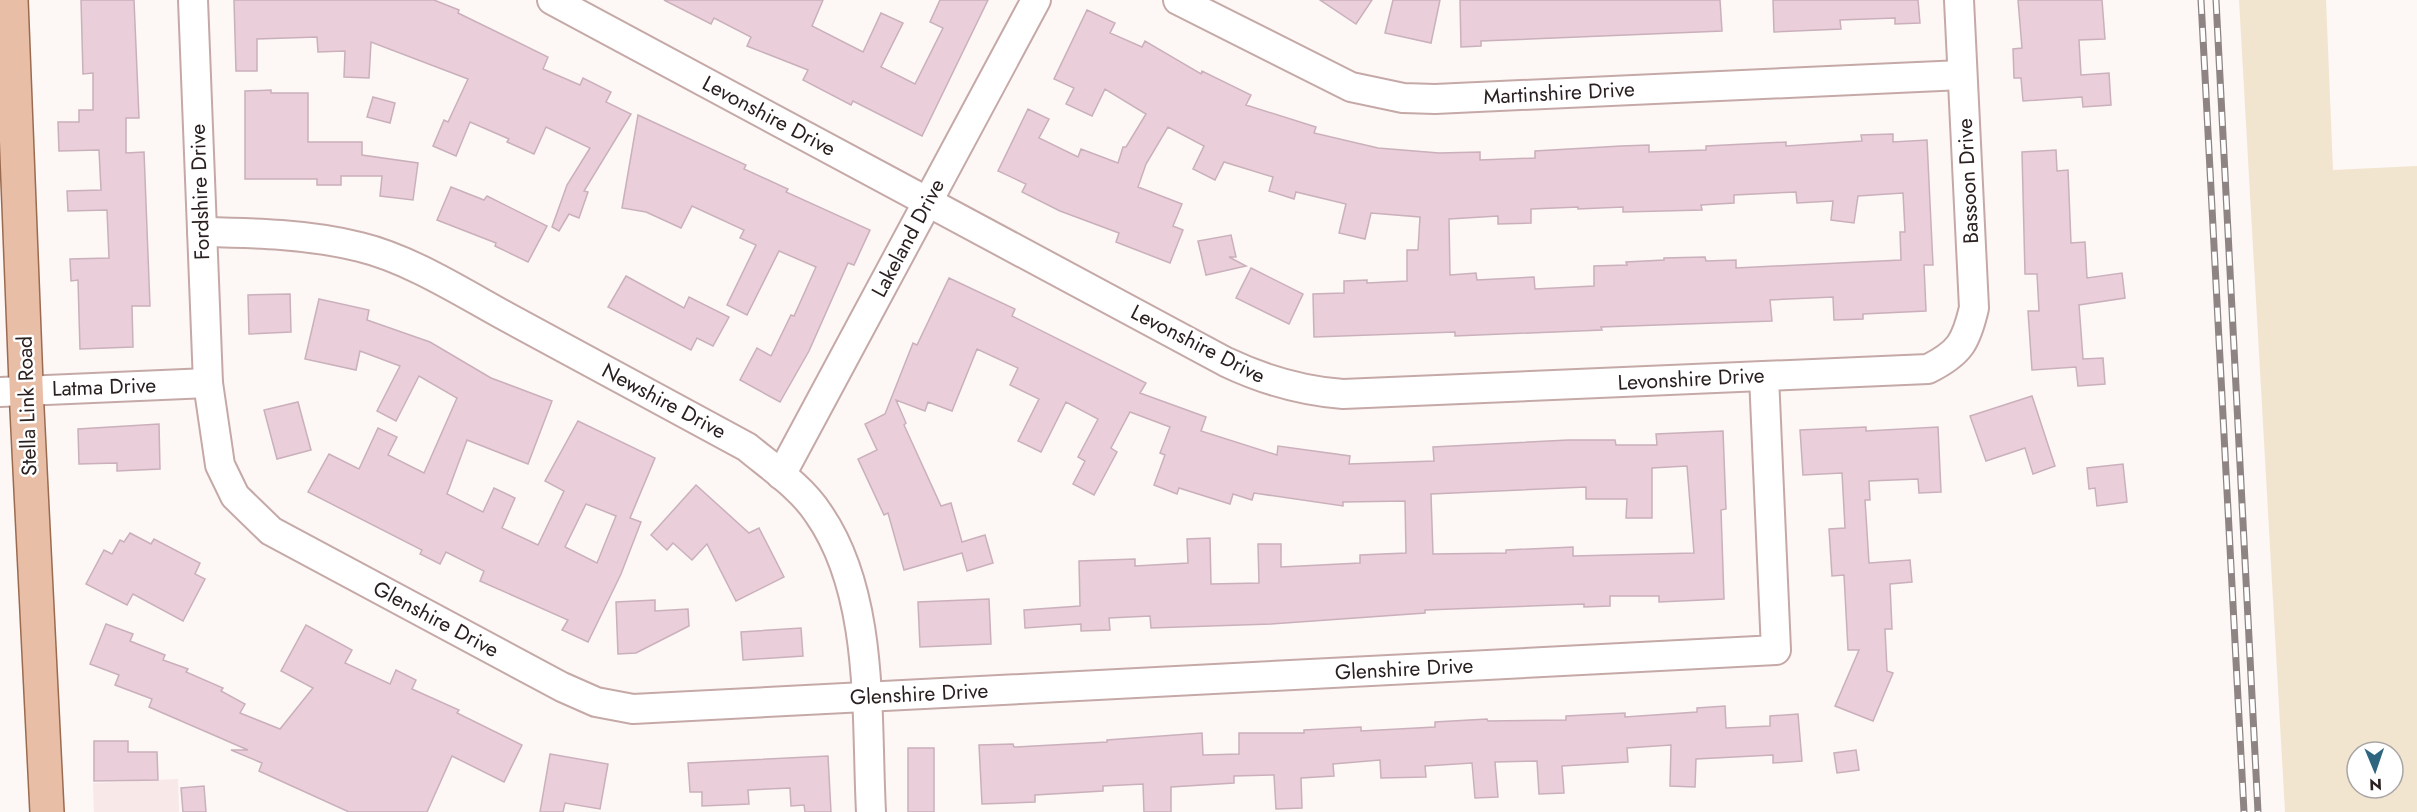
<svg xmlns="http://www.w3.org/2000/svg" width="2417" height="812" font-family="Jost,sans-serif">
<rect width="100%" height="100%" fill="#fdf7f6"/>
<path fill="#f8e8e8" d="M178 779 179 812H94L93 783Z"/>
<path fill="#f2e5cf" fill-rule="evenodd" d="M2239 0H2326L2333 170 2417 166V812H2285ZM2357 752H2393V788H2357Z"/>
<g fill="#eacfda" stroke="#cab0bb" stroke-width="1.5" fill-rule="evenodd">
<path d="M81 0H134L139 118H126V153L144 152 150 306H132L133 347 80 349 78 280 71 281 70 259 109 258 107 210 68 211 67 191 101 190 99 150 59 151 58 122H79V110H93V73L83 74Z"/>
<path d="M234 0H434L459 10 458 13 548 57 543 69 580 85 583 78 611 92 606 102 631 114 584 191 588 192 579 218 569 214 559 231 552 227 567 185 590 148 546 127 534 154 507 142 509 139 470 122 456 156 433 146 444 120 448 122 468 79 371 42 369 78 344 77 345 51 318 52 317 37 257 39V71H236Z"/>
<path d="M664 0H823L812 26 863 52 881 13 903 23 881 67 915 84 943 28 930 22 940 0H988L922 136 853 101 851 105 803 80 808 70 747 46 751 37 714 18 711 24Z"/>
<path d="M1320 0H1372L1356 24Z"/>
<path d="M1393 0H1440L1431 43 1385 33Z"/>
<path d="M1460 0H1720L1722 31 1481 41V46L1461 47Z"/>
<path d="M1773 0H1918L1920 23 1895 24V18L1840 20 1841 29 1774 32Z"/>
<path d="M2018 0H2102L2105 39 2079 40 2081 75 2109 73 2111 105 2083 107 2082 97 2023 101 2021 78H2014L2013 49 2022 48Z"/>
<path d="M1087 10 1115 23 1110 33 1142 47 1145 41 1201 74 1202 71 1251 95 1246 105 1316 127 1314 133 1378 148 1439 153 1480 152V160L1535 158V151L1621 146 1649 145V152L1706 150V146L1786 142V146L1862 141 1861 135 1893 134V142L1927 140 1933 265H1924L1926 311 1863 314V319L1834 320 1833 297 1770 300 1772 321 1601 327 1602 330 1455 336V332L1314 337 1313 294 1344 293V281L1367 280V283L1407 281V250H1418L1420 217 1371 213 1365 239 1339 233 1346 204 1296 192 1294 199 1269 191 1273 177 1224 162 1215 180 1193 169 1204 146 1168 127 1146 164 1138 187 1182 204 1173 226 1183 230 1170 263 1116 242 1119 233 1060 211 1022 192 1026 184 998 171 1028 109 1049 119 1039 138 1078 157 1081 149 1118 163 1123 147H1126L1146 114 1105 89 1092 116 1066 104 1074 88 1054 79ZM1796 192 1797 203 1833 201 1831 220 1854 223 1858 196 1903 193 1905 232H1900L1901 260 1736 268V260L1706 261 1705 257 1664 258V260L1626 262 1627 265 1594 266V286L1535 289 1534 277 1477 280 1476 273 1450 275 1449 219 1498 216V224L1531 223V209L1578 207V209L1623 207V212L1702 210 1701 205 1734 203V195Z"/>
<path d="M271 90V93H308V142H362V155L418 163 413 200 380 196 382 176H341V185H317V179H245V91Z"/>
<path d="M373 97 395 103 390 123 367 117Z"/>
<path d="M638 115 746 165 744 169 788 189 786 192 870 230 854 265 848 263 809 351 780 402 740 380 757 348 771 356 791 315 794 316 816 267 779 251 747 315 727 305 756 245 740 238 744 230 692 206 681 228 646 212 622 208Z"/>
<path d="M2056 150 2057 171 2068 170 2071 243 2085 242 2087 278 2122 273 2125 298 2079 305 2083 359 2103 358 2105 384 2078 386 2076 367 2032 370 2028 311H2039L2037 274H2025L2022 152Z"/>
<path d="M451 187 484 200 487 196 547 226 528 262 495 246 496 243 437 220Z"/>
<path d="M1231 235 1236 257H1229L1246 266 1206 275 1198 241Z"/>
<path d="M1251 268 1303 294 1289 324 1236 298Z"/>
<path d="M626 276 684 308 689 297 729 317 713 346 697 338 691 350 608 307Z"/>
<path d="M949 278 1015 309 1012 316 1146 383 1140 393 1206 417 1201 431 1277 455 1278 446 1350 456 1349 464 1434 461 1433 447 1568 440H1615L1616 445H1657L1656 434 1723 431 1726 509 1721 510 1724 599 1659 602V596H1610V606L1584 607V604L1425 610V613L1271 624 1151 628 1150 616 1109 618 1110 630 1081 631V624L1025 628 1024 610 1080 606 1079 561 1135 559V566L1188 563 1187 539 1210 538 1211 584 1259 583 1258 544H1281V567L1360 563V555L1406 553 1405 501 1343 502V506L1254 493 1252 500 1233 494 1230 504 1179 488 1177 494 1154 485 1165 455 1160 453 1170 427 1130 412 1111 448 1117 452 1094 495 1073 484 1085 461 1078 457 1098 419 1066 402 1041 452 1018 441 1039 399 1010 385 1018 368 977 349 952 411 928 402 925 411 896 400 906 423 904 425 941 506 951 503 962 542 985 535 993 563 967 571 962 553 904 570 888 513 884 515 858 459 877 450 865 424 885 414 913 343 917 345ZM1687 466 1694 553 1573 556V547L1506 550V553L1433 554 1431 494 1586 487V499H1627L1626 518H1652V468Z"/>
<path d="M290 294 291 332 249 334 248 295Z"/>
<path d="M319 299 369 310 367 320 430 342 491 378 552 401 528 464 467 440 447 494 483 512 494 488 515 498 502 528 538 545 564 491 545 481 578 421 655 458 630 518 641 522 621 574 588 642 562 630 568 620 480 581 484 571 446 552 440 564 420 554 422 550 308 492 329 454 359 469 378 428 397 437 388 455 424 473 457 398 419 376 396 421 377 411 400 366 360 351 356 370 305 359ZM586 504 616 516 597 563 565 547Z"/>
<path d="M2032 396 2055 466 2033 474 2025 448 1986 461 1970 416Z"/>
<path d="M298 402 311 450 277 459 264 410Z"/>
<path d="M159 424 160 469 117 471V463L79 464 78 429Z"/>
<path d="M1866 427V431L1938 427 1941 492 1919 493 1918 479 1869 481 1870 500H1865L1869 563 1910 560 1912 582 1890 584 1892 629H1885L1887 671 1893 673 1873 721 1835 706 1859 650H1848L1844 575 1832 576 1829 529 1845 528 1842 473 1803 475 1800 430Z"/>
<path d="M2123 464 2127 502 2097 506 2095 488 2089 489 2087 468Z"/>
<path d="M696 485 749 533 759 528 784 577 736 601 707 544 692 560 673 543 667 550 651 535Z"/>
<path d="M130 533 151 544 154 539 200 563 195 574 205 579 183 621 133 594 127 605 86 584 104 550 112 554 120 540 124 542Z"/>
<path d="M989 599 991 644 920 647 918 602Z"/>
<path d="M655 600V611L688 609 689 626 636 653 618 654 616 602Z"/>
<path d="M106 624 133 634 130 641 165 655 163 660 188 669 186 672 223 688 221 691 245 704 240 713 280 729 313 688 281 671 306 625 352 650 345 663 390 684 396 670 416 680 412 689 459 710 457 713 522 745 504 782 452 756 427 812H349L259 771 262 763 231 750H248L149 707 152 699 115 685 119 675 90 664Z"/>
<path d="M801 628 803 656 743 660 741 632Z"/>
<path d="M1725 706 1726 728 1770 726V716L1798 714 1802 761 1773 763V755L1696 759 1695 787 1670 786 1671 745 1627 748 1628 762 1562 766 1564 793 1539 794 1537 761 1495 762 1498 797 1475 798 1472 763 1425 766 1426 777 1381 778 1380 760 1333 764 1334 776 1301 778 1302 808 1276 809 1274 775 1234 776V783L1171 787V812H1144L1143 784 1103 786V791L1035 795V802L982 804 979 745 1013 744 1014 747 1107 742V740L1202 733 1203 755 1239 754V733H1304V730L1361 727V731L1435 727V722L1487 719 1488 721 1566 720V716L1625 713V717L1697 712V708Z"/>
<path d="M94 741H128V752H157L158 780 94 781Z"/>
<rect x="908" y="748" width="26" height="64"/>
<path d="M1856 750 1859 770 1837 773 1834 753Z"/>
<path d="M550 754 608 764 600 809 565 803 563 812H540Z"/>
<path d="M828 756 831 812H805L804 805 791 806 790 788 748 790 749 804 702 806V792H690L688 763Z"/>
<path d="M204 786 206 812H183L181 788Z"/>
</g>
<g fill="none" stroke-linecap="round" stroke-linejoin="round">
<defs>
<g id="minor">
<path d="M193 0 208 383 220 465 235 496 271 531 562 687 596 702 633 709 1776 650 1764 376"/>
<path d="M552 0 1226 362C1264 380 1301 391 1343 394L1928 369C1960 353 1966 342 1974 308L1959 0"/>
<path d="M1178 0 1351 87 1403 98 1435 99 1962 75"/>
<path d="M202 232C255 233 308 234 360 247 410 259 463 293 507 317 587 360 667 404 747 447 771 467 801 487 818 513 875 594 866 717 871 812"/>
<path d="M0 392 208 383"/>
<path d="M781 475 1036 0"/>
</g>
<path id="major" d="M11 0 27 409 47 812"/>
</defs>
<use href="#minor" stroke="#c5a9a7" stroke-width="32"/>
<use href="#major" stroke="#9b6b50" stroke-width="36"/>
<use href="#minor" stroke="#fff" stroke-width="28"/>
<use href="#major" stroke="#e8bea6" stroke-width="33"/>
<defs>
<g id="rail">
<path d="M2201 0 2244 812"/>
<path d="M2216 0 2258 812"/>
</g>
</defs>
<use href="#rail" stroke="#8d8483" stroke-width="7"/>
<use href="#rail" stroke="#fff" stroke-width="4.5" stroke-dasharray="14" stroke-linecap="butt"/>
</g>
<g text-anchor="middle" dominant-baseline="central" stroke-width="5" stroke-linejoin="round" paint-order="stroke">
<g font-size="21" fill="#2b2020" stroke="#fff">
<text transform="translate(1559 93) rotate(-3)">Martinshire Drive</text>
<text transform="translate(769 116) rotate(28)">Levonshire Drive</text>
<text transform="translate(1968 181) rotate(-93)">Bassoon Drive</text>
<text transform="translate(200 192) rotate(-92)">Fordshire Drive</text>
<text transform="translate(908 238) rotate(-62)">Lakeland Drive</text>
<text transform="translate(1198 344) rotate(27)">Levonshire Drive</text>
<text transform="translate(1691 379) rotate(-3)">Levonshire Drive</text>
<text transform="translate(104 387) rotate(-2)">Latma Drive</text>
<text transform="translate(664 401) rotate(28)">Newshire Drive</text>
<text transform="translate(27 406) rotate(-92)">Stella Link Road</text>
<text transform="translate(436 619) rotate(28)">Glenshire Drive</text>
<text transform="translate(1404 669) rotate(-3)">Glenshire Drive</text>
<text transform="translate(919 694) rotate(-3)">Glenshire Drive</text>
</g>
</g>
<g transform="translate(2375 770) rotate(178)"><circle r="28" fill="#ffffff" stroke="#aaa6a6" stroke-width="1.5"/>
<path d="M0-4.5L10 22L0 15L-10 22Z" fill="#2e6680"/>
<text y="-9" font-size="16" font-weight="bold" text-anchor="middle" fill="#2b2020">N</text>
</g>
</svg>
